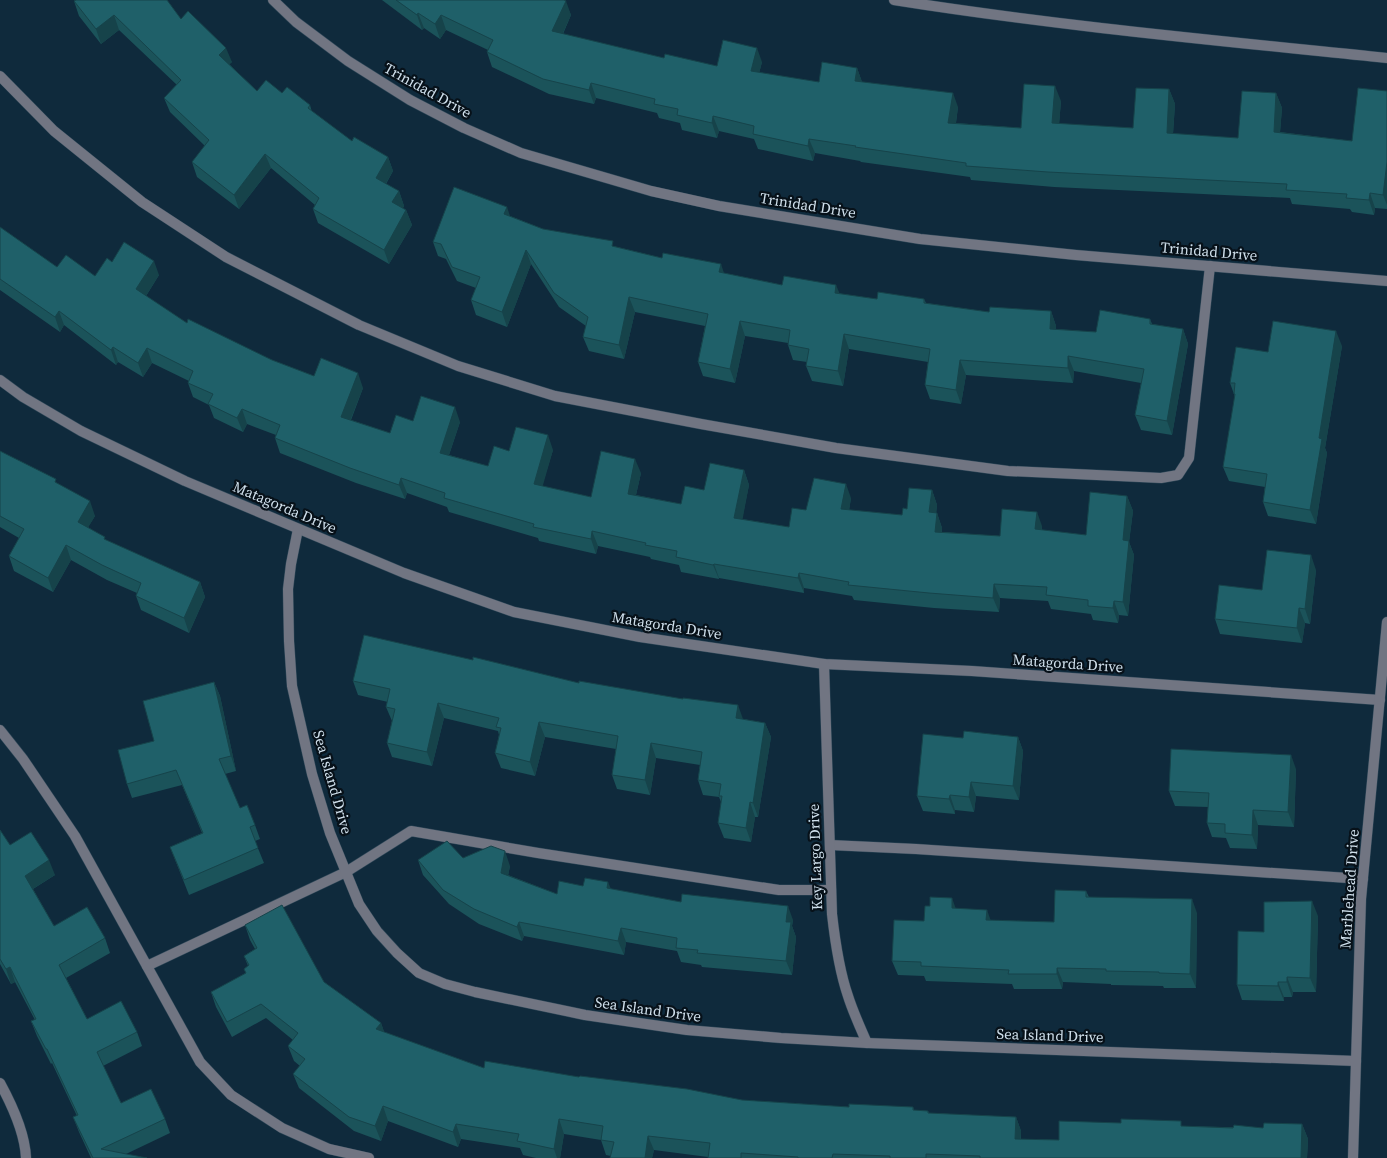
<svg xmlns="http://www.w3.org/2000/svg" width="1387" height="1158" font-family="'Source Serif 4',serif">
<rect width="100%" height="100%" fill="#0f2a3c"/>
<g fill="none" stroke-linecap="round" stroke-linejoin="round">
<defs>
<g id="lane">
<path d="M894 0C1058 26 1223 41 1387 58"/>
<path d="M0 76 54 131 142 202 226 257 359 325 458 366 555 396 701 424 836 448 1008 471 1161 478 1178 475 1189 458 1210 266"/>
<path d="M0 730 23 759 75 836 200 1062 231 1095 282 1128 329 1149 369 1158"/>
<path d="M830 845 916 849 1363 879"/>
<path d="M147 966 346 872 411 831 538 853 779 890H831"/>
</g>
<g id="street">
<path d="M273 0 296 22 348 61 410 100 464 128 521 153 651 191 719 206 920 239 1076 255 1387 281"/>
<path d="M0 380 23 397 81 431 185 481 404 573 514 612 640 637 824 664 972 671 1380 700"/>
<path d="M298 529 291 564 288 589 289 641 292 686 312 774 330 833 359 904 377 931 397 953 419 973 445 984 475 992 585 1015 687 1030 781 1038 867 1043 1356 1061"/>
<path d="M824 664 832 914C835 941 839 970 848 996 853 1012 860 1027 867 1043"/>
<path d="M0 1083C12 1105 25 1132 26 1158"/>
<path d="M1353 1158 1361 899 1387 622"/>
</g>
</defs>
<use href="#lane" stroke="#2e4758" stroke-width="11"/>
<use href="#street" stroke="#2e4758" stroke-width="11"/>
<use href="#lane" stroke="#717582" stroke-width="10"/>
<use href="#street" stroke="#717582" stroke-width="10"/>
</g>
<g fill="#1b535a">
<path d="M382 0H564L571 15 563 34 664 58 717 66 762 62 759 73 819 82 857 68 862 82 958 107 956 123 1021 128 1061 101 1059 124 1133 128 1169 89 1175 104 1173 134 1238 138 1276 93 1282 108 1280 132 1352 141 1387 91V209L1375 208 1374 215 1352 212 1350 209 1292 204 1290 198 1054 187 971 180 970 177 861 162 860 161 815 153 813 161 758 149 754 139 719 131 717 138 682 130 680 123 659 118 657 113 596 98 594 104 549 94 492 67 487 52 488 50 446 30 440 39 424 28 422 30Z"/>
<path d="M74 1 181 19 232 62 229 64 257 91 282 93 310 105 312 112 352 141 388 157 393 171 386 184 399 191 404 206 403 208 406 210 412 225 389 264 318 223 313 209 315 205 271 168 239 209 197 177 192 162 205 146 170 112 164 98 177 85 119 30 101 44 79 16Z"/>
<path d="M510 216 543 229 724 273 782 285 877 299H924L926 303 989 312 1051 311 1056 326V329L1096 332 1150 319 1152 324 1183 329 1188 344 1172 435 1141 430 1135 415 1141 383 1074 371 1073 383 966 375 961 404 930 399 925 385 928 362 849 349 843 386 812 381 806 366 807 362 793 360 788 345V343L745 336 735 383 703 376 698 362 705 326 635 312 624 359 589 351 583 337 586 326 559 307 531 264 507 327 476 315 471 300 476 288 457 281 446 259 438 256 433 242Z"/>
<path d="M0 227 57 267 95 276 112 262 159 275 146 296 187 323 272 360 314 376 363 388 351 420 390 433 413 421 460 422 449 455 488 466 509 451 553 450 542 486 591 497 641 473 636 495 681 504 704 490 744 470 749 485 742 519 789 527 806 510 851 498 849 510 902 515 907 509 932 490 937 505 936 513H937L942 528V532L1000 536 1042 526V530L1086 535 1127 496 1133 511 1129 542 1134 555 1128 616 1119 615 1118 623 1093 620 1091 614 1051 609 1048 601 1000 598 999 612 934 608 854 600 852 596 804 588V593L719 578V579L681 572 679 565 651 559 650 557 598 546 596 554 539 541 538 538 449 512 447 507 407 493 405 499 356 483 280 453 275 438 276 435 247 424 243 432 214 418 209 405 193 397 188 383 189 381 152 363 143 377 118 362 116 365 64 325 60 332 0 290Z"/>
<path d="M1342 346 1325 448 1327 453 1316 524 1268 516 1263 502 1265 487 1229 481 1223 467 1235 397 1230 383 1268 352Z"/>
<path d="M0 451 58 484 95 516 88 527 106 540 200 582 205 597 189 633 141 610 136 596 137 593 107 580 71 560 53 592 14 571 9 556 19 538 0 527Z"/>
<path d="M1316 570 1310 624 1305 623 1302 643 1220 634 1215 619 1262 590Z"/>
<path d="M473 660 579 683 743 719 765 723 771 737 758 817H755L751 842 724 838 718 823 721 802 719 797 703 795 698 780 700 765 656 758 650 795 617 789 612 775 616 749 545 737 535 776 501 768 495 753 499 735 498 731 444 718 432 766 392 757 387 743 392 721 386 707 388 702 358 695 353 681Z"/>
<path d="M214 682 220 696 236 771 225 774 240 808 255 825 260 839 255 841 264 863 189 895 170 847 202 833 182 785 132 798 127 784 154 741Z"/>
<path d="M1018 737 1023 751 1019 800 976 796 974 812 955 810V814L923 811 917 796 963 738Z"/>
<path d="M1296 769 1294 827 1258 825 1257 849 1230 848 1226 838 1212 837 1207 823 1208 807 1175 806 1169 791Z"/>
<path d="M0 830 10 845 55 875 33 889 54 926 105 938 110 953 66 978 87 1019 137 1032 142 1046 103 1066 121 1103 165 1119 170 1133 126 1154 147 1158H91L79 1132 73 1117 77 1116 52 1063 51 1064 37 1036 31 1021 35 1020 15 982 11 984 0 964Z"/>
<path d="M463 858 510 866 508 875 557 894 583 886 611 889 681 902 793 920 792 926 796 937 792 975 702 967 701 965 681 962 677 951 626 942 624 955 524 936 522 941 479 924 449 904 423 875 418 860Z"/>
<path d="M1086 891 1089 897 1197 913 1196 988H1164L1163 986 1111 985V984L1063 982 1062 989H1014L1012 984 926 981 924 976 898 975 892 961 924 921 956 909 990 920 1054 922Z"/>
<path d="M1318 916 1316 992H1293L1292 997H1284V1001L1242 1000 1237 985 1264 932Z"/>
<path d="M245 925 381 1023 384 1032 484 1068 579 1077 742 1100 849 1107H913L914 1110 928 1111 929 1113 1016 1117 1021 1131V1139L1059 1140 1183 1126 1263 1128 1302 1124 1308 1139 1307 1158H708V1157L654 1150 652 1158H610L611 1156 606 1155 601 1140 564 1134 560 1158H536L523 1155 520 1148 461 1139 458 1147 388 1121 381 1141 354 1131 299 1088 293 1074 300 1066 294 1061 288 1046 293 1040 266 1018 232 1037 216 1007 211 992 246 973 244 969 248 966 244 956 255 949 250 940Z"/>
</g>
<g fill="#16434a">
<path d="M566 1 571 15 557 46 552 31Z"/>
<path d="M418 13 424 28 422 30 417 15Z"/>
<path d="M114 15 119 30 101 44 96 29Z"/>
<path d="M441 15 446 30 440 39 435 24Z"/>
<path d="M226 48 232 62 225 69 219 55Z"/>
<path d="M757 48 762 62 756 86 751 71Z"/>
<path d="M857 68 862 82 855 81Z"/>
<path d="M591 83 596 98 594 104 589 90Z"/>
<path d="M1055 86 1061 101 1058 138 1052 123Z"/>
<path d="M1169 89 1175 104 1172 148 1167 133Z"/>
<path d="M953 93 958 107 954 137 948 123Z"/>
<path d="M1276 93 1282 108 1279 146 1274 132Z"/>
<path d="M713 116 719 131 717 138 712 123Z"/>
<path d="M809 139 815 153 813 161 808 146Z"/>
<path d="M265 154 271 168 239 209 234 195Z"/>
<path d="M388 157 393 171 381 192 376 178Z"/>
<path d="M1387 162V205L1383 195Z"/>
<path d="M399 191 404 206 398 217 392 202Z"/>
<path d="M1370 193 1375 208 1374 215 1369 200Z"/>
<path d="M507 207 512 222 504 214Z"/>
<path d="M406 210 412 225 389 264 384 250Z"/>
<path d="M526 250 531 264 507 327 502 312Z"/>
<path d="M154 261 159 275 141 304 136 289Z"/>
<path d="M721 264 726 279 719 272Z"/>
<path d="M836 285 842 299 835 293Z"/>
<path d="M629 297 635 312 624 359 619 345Z"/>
<path d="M59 311 64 325 60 332 55 317Z"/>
<path d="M1051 311 1056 326 1055 344 1050 329Z"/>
<path d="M740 321 745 336 735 383 730 369Z"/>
<path d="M1183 329 1188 344 1172 435 1167 421Z"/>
<path d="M1336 331 1342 346 1325 448 1327 453 1316 524 1310 510 1319 438Z"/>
<path d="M844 334 849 349 843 386 838 371Z"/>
<path d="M113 347 118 362 116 365 111 350Z"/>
<path d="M147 348 152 363 143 377 138 363Z"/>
<path d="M1068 356 1074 371 1073 383 1068 368Z"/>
<path d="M960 360 966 375 961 404 956 390Z"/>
<path d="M358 373 363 388 346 431 341 417Z"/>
<path d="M455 407 460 422 445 467 440 453Z"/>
<path d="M242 409 247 424 243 432 237 418Z"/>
<path d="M548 435 553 450 539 499 534 484Z"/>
<path d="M635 459 641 473 633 508 628 494Z"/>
<path d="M744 470 749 485 740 533 734 518Z"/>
<path d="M401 478 407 493 405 499 399 485Z"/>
<path d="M846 484 851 498 847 524 841 509Z"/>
<path d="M932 490 937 505 935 527 929 512Z"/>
<path d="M1127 496 1133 511 1129 542 1134 555 1128 616 1123 602V540Z"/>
<path d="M90 501 95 516 83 536 78 522Z"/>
<path d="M1037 512 1042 526 1041 544 1035 529Z"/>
<path d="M937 513 942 528 941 546 935 532Z"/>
<path d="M592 531 598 546 596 554 591 539Z"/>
<path d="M66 545 71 560 53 592 48 578Z"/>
<path d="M1311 555 1316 570 1310 624 1305 609Z"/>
<path d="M714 564 719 578V579L713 565Z"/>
<path d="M799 573 804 588V593L798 578Z"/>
<path d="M200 582 205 597 189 633 184 618Z"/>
<path d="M994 584 1000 598 999 612 993 598Z"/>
<path d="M1114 601 1119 615 1118 623 1113 608Z"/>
<path d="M1299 608 1305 623 1302 643 1297 628Z"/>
<path d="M214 682 220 696 236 771 231 756Z"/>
<path d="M438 703 444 718 432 766 427 752Z"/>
<path d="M738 705 743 719 736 718Z"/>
<path d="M539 722 545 737 535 776 530 762Z"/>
<path d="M765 723 771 737 758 817 753 803Z"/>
<path d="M1018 737 1023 751 1019 800 1013 786Z"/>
<path d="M651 743 656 758 650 795 645 780Z"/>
<path d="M1291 755 1296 769 1294 827 1288 812Z"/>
<path d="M971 782 976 796 974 812 969 797Z"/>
<path d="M950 795 955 810V814L949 799Z"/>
<path d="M750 802 755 817 751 842 746 828Z"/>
<path d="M1253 810 1258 825 1257 849 1252 835Z"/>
<path d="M505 851 510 866 506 887 501 873Z"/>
<path d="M49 860 55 875 31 890 25 876Z"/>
<path d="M608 882 614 896 607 888Z"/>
<path d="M952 898 957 912 952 908Z"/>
<path d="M1192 899 1197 913 1196 988 1190 974Z"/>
<path d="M1312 901 1318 916 1316 992 1310 978Z"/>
<path d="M788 906 793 920 792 926 796 937 792 975 786 961V922Z"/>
<path d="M987 910 992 924 986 920Z"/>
<path d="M519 922 524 936 522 941 517 927Z"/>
<path d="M621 928 626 942 624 955 618 941Z"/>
<path d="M10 967 15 982 11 984 6 969Z"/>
<path d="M1057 968 1063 982 1062 989 1057 974Z"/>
<path d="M1287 977 1293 992 1292 997 1287 982Z"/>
<path d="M1278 982 1284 997V1001L1278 986Z"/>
<path d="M381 1023 386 1037 376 1029Z"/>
<path d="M383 1106 388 1121 381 1141 375 1126Z"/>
<path d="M1016 1117 1021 1131 1020 1154 1015 1139Z"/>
<path d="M559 1119 564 1134 560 1158H557L554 1149Z"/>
<path d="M456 1124 461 1139 458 1147 453 1132Z"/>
<path d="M1302 1124 1308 1139 1307 1158H1301Z"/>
<path d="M648 1136 654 1150 652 1158H645Z"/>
</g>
<g fill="#1f6069" stroke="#16434a">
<path d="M76 0H167L181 19 188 11 226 48 219 55 257 91 266 80 282 93 287 87 310 105 308 108 352 141 354 137 388 157 376 178 399 191 392 202 406 210 384 250 313 209 319 198 265 154 234 195 192 162 209 140 164 98 181 80 114 15 96 29 74 1Z"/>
<path d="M396 0H564L566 1 552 31 664 58 665 54 717 66 723 40 757 48 751 71 819 82 822 62 857 68 855 81 953 93 948 123 1021 128 1024 84 1055 86 1052 123 1133 128 1136 88 1169 89 1167 133 1238 138 1242 91 1276 93 1274 132 1352 141 1358 88 1387 91V162L1383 195 1370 193 1369 200 1346 198 1347 194 1286 190 1287 184 1048 172 966 166V163L855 147 856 146 809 139 808 146 753 134 754 126 713 116 712 123 677 115 678 109 654 104 655 99 591 83 589 90 543 79 487 52 493 40 441 15 435 24 418 13 417 15Z"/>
<path d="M454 187 507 207 504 214 543 229 613 241 612 246 662 258 663 253 721 264 719 272 782 285 784 276 836 285 835 293 877 299 878 292 924 299V303L989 312 990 307 1051 311 1050 329 1096 332 1100 310 1150 319V324L1183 329 1167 421 1135 415 1144 369 1068 356V368L960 360 956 390 925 385 930 349 844 334 838 371 806 366 809 349 788 345 790 330 740 321 730 369 698 362 708 314 629 297 619 345 583 337 588 317 554 293 526 250 502 312 471 300 480 277 452 267 441 244 433 242Z"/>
<path d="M0 227 57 267 66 255 95 276 107 258 112 262 124 242 154 261 136 289 187 323 188 319 272 360 314 376 321 358 358 373 341 417 390 433 396 415 413 421 421 396 455 407 440 453 488 466 494 446 509 451 516 427 548 435 534 484 591 497 601 451 635 459 628 494 681 504 685 486 704 490 710 463 744 470 734 518 789 527 792 508 806 510 814 478 846 484 841 509 902 515 903 508 907 509 909 488 932 490 929 512 937 513 935 532 1000 536 1002 509 1037 512 1035 529 1086 535 1090 492 1127 496 1123 540 1129 541 1123 602 1114 601 1113 608 1088 606V600L1046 595 1047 587 994 584 993 598 929 593 848 585 849 582 799 573 798 578 714 564 713 565 676 557 677 551 645 545 646 543 592 531 591 539 533 527 534 524 444 498 445 493 401 478 399 485 350 468 275 438 280 425 242 409 237 418 208 404 213 394 188 383 193 371 147 348 138 363 113 347 111 350 59 311 55 317 0 279Z"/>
<path d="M1273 321 1336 331 1319 438 1322 439 1310 510 1263 502 1267 474 1223 467 1235 394H1234L1235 383H1230L1236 347 1268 352Z"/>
<path d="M0 451 56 479 55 482 90 501 78 522 105 537 104 539 200 582 184 618 136 596 141 583 102 565 66 545 48 578 9 556 24 529 0 516Z"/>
<path d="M1267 550 1311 555 1305 609 1299 608 1297 628 1215 619 1219 585 1262 590Z"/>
<path d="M364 635 473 660V657L579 683V681L683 699V698L738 705 736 718 765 723 753 803 750 802 746 828 718 823 722 796H719L721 784 698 780 702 752 651 743 645 780 612 775 618 736 539 722 530 762 495 753 501 728 496 727 499 718 438 703 427 752 387 743 395 709 386 707 390 689 353 681Z"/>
<path d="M214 682 231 756 219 759 240 808 247 805 255 825 250 827 258 848 184 880 170 847 203 833 176 770 127 784 118 750 154 741 143 701Z"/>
<path d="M964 731 1018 737 1013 786 971 782 969 797 950 795 949 799 917 796 923 734 963 738Z"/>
<path d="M1171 749 1291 755 1288 812 1253 810 1252 835 1225 833V824L1207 823 1209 793 1169 791Z"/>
<path d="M0 830 10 845 31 832 49 860 25 876 54 926 87 907 105 938 59 965 87 1019 121 1001 137 1032 97 1052 121 1103 151 1089 165 1119 101 1149 147 1158H93L73 1117 78 1115 47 1049H46L31 1021 36 1019 10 967 6 969 0 959Z"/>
<path d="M447 841 463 858 491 846 505 851 501 873 557 894 559 881 583 886 585 878 608 882 607 888 681 902 682 894 788 906 786 922H791L786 961 697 953 698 950 676 948 677 938 621 928 618 941 519 922 517 927 474 909 443 890 418 860Z"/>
<path d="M1055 890 1086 891V897L1192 899 1190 974 1159 973V972L1106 971V969L1057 968V974H1008L1009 970 921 966V962L892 961 894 920 924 921 925 906H930V897L952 898V908L987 910 986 920 1054 922Z"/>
<path d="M1312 901 1310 978 1287 977V982H1278V986L1237 985 1238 931 1264 932V902Z"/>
<path d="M282 905 324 982 381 1023 376 1029 484 1068 485 1061 579 1077 580 1076 687 1089 742 1100 849 1107V1104L913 1107V1110L928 1111V1113L1016 1117 1015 1139 1059 1140V1121L1121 1123V1119L1181 1121V1126L1233 1128 1234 1125 1263 1128 1264 1123 1302 1124 1301 1158H980V1156L926 1154V1158H890V1156L833 1154 832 1158H798V1157L741 1153V1158H708L710 1143 648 1136 645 1158H610L614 1142 601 1140 603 1126 559 1119 554 1149 517 1141 519 1134 456 1124 453 1132 383 1106 375 1126 349 1117 293 1074 305 1059 288 1046 298 1033 261 1004 227 1022 211 992 246 973 244 969 249 965 244 956 257 948 245 925Z"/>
</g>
<g text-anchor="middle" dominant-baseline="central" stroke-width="4.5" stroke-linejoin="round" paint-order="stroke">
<g font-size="15" fill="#cfdfeb" stroke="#071119">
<text transform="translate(428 90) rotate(29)">Trinidad Drive</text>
<text transform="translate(808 205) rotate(9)">Trinidad Drive</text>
<text transform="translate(1209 251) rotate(5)">Trinidad Drive</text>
<text transform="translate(285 507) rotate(23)">Matagorda Drive</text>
<text transform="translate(667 625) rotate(9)">Matagorda Drive</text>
<text transform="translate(1068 663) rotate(4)">Matagorda Drive</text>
<text transform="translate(333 782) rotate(74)">Sea Island Drive</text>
<text transform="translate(815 857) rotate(-92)">Key Largo Drive</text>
<text transform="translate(1349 889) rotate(-86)">Marblehead Drive</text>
<text transform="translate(648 1009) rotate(8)">Sea Island Drive</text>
<text transform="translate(1050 1035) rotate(2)">Sea Island Drive</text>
</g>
</g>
</svg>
